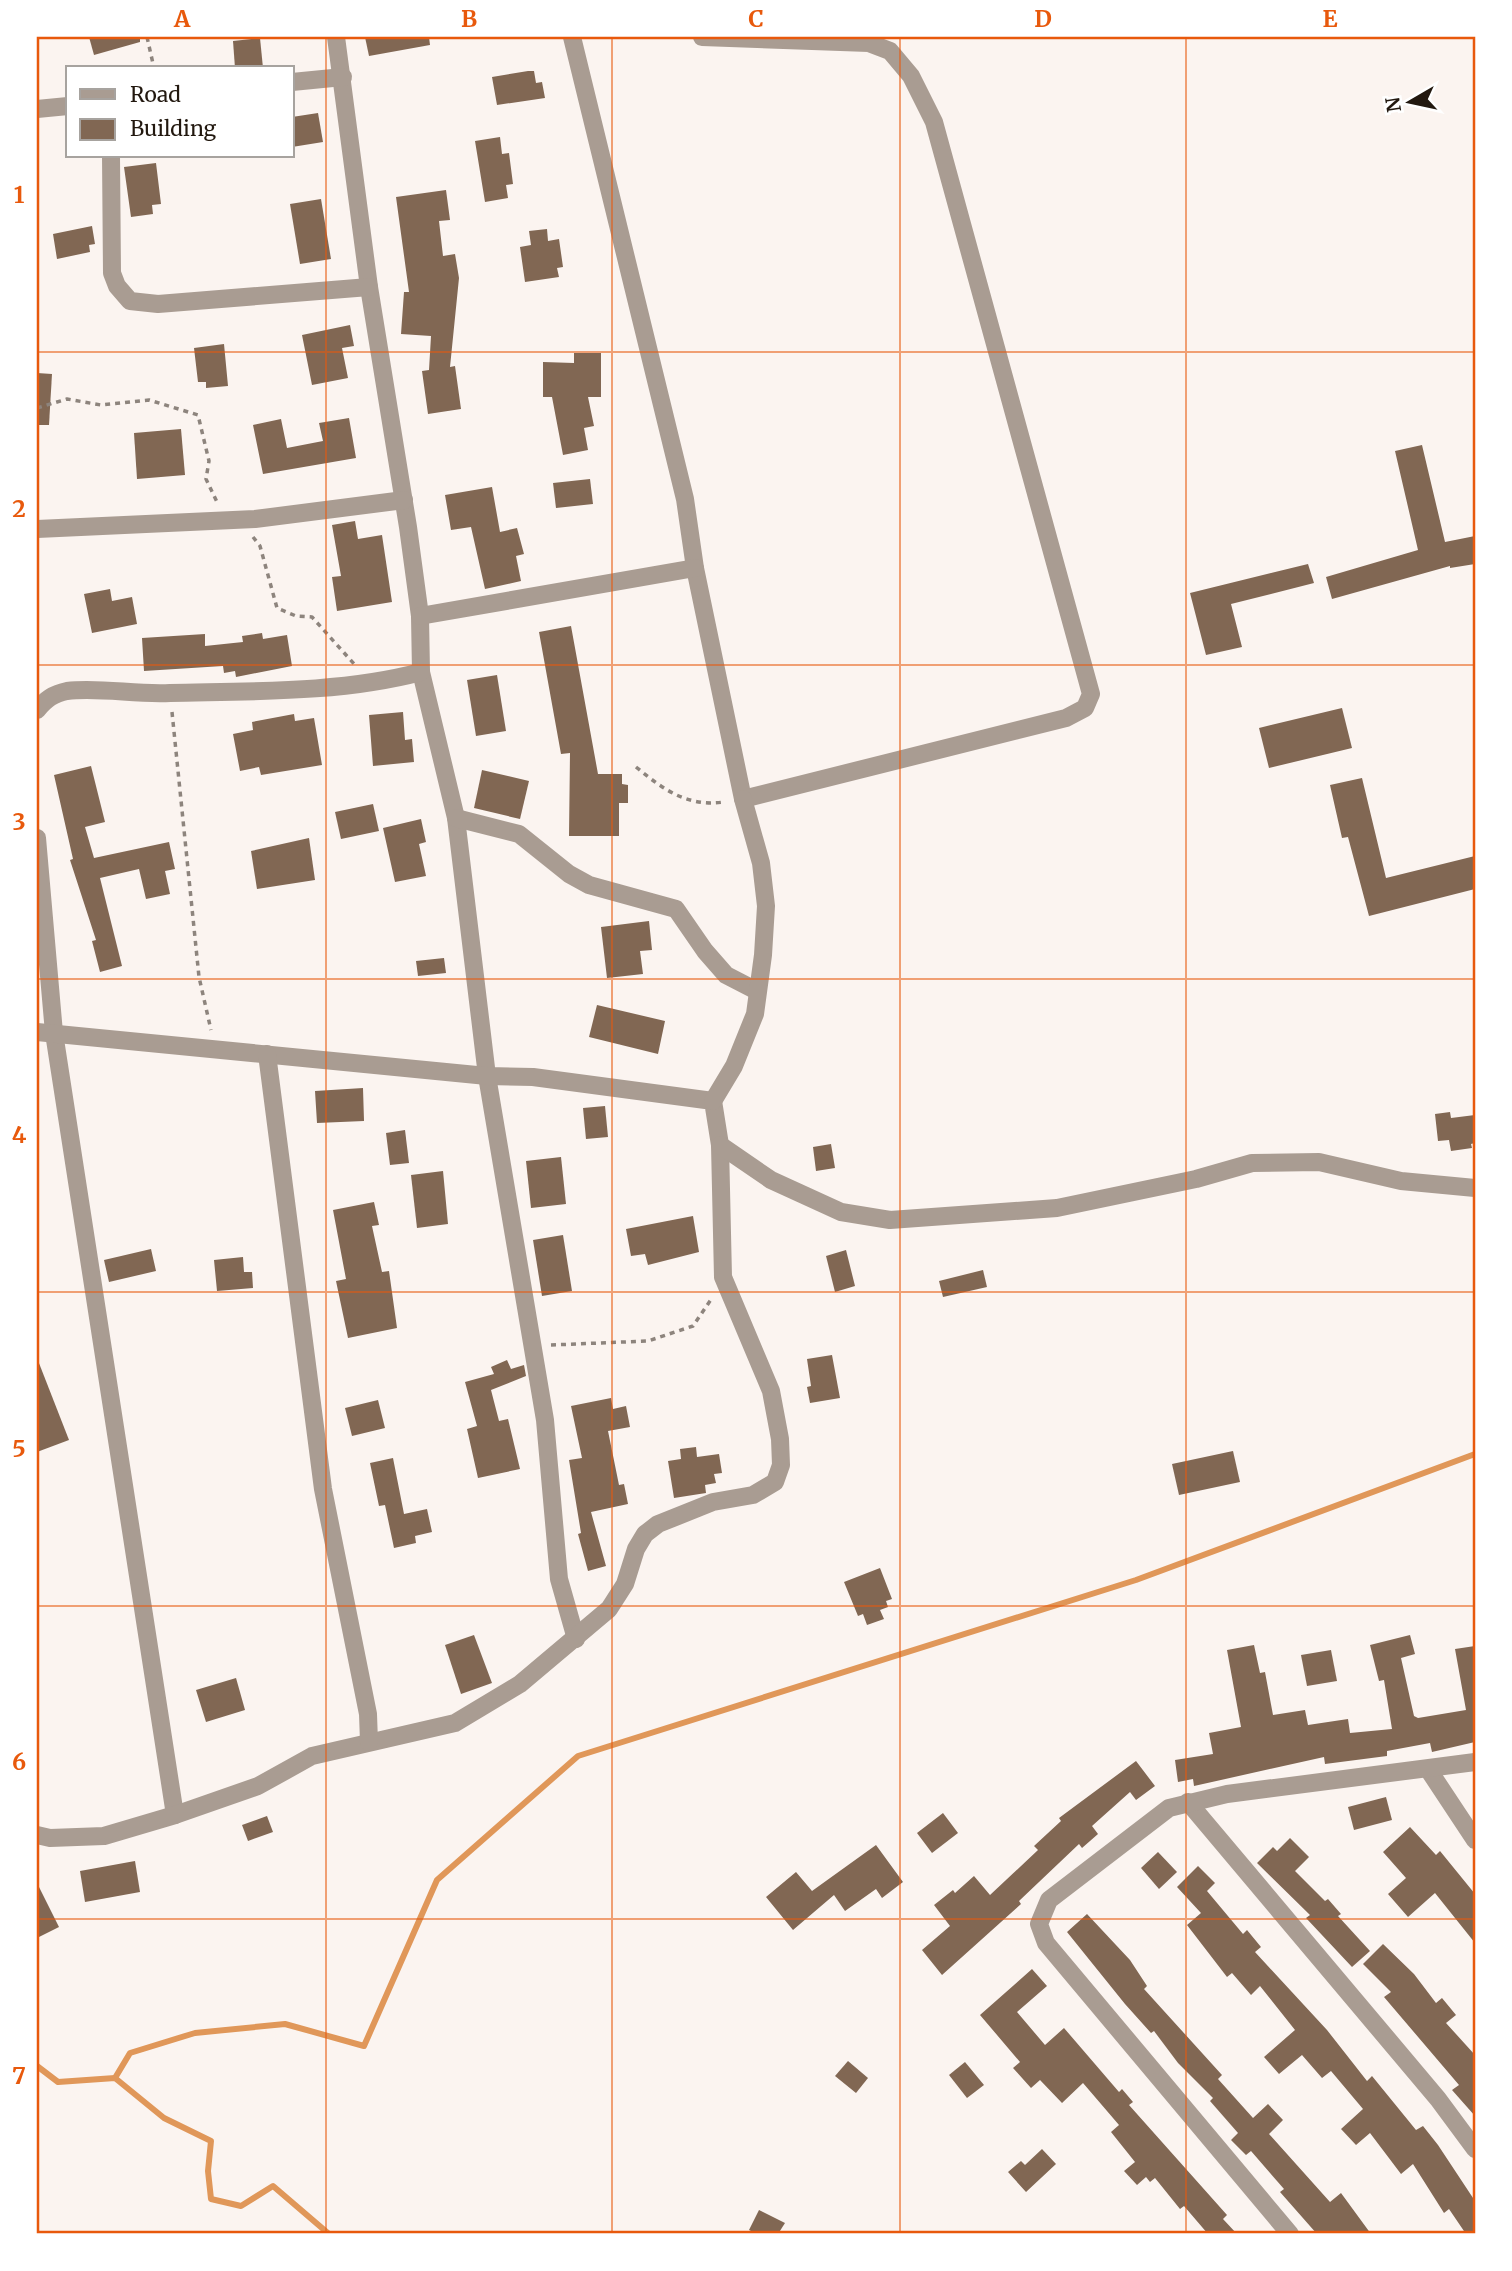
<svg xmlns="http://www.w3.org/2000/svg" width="1512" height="2271" font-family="Merriweather,serif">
<rect width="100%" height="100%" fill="#fbf4f0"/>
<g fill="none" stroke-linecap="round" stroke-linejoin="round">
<g stroke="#e09759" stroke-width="6">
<path d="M37 2066 58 2082 115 2078 164 2118 211 2141 208 2171 211 2199 241 2206 273 2186 329 2234"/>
<path d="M115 2078 130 2053 195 2033 285 2024 364 2046 437 1880 578 1756 1136 1580 1475 1454"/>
</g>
</g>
<g fill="#816753">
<path d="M89 37H140V42L94 55Z"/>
<path d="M365 37H429L430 45 369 56Z"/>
<path d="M260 38 263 68H235L233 41Z"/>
<path d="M528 71H534L536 83 542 82 545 98 497 105 492 77Z"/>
<path d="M318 113 323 142 292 147V117Z"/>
<path d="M500 137 502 154 509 153 513 184 506 185 508 198 485 202 475 141Z"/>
<path d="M156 163 161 204 152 205 153 214 131 217 124 167Z"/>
<path d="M446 190 450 220 439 221 443 256 455 254 459 278 450 367 455 366 461 409 428 414 422 371 429 370 431 336 401 334 404 292H409L396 197Z"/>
<path d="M321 199 331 259 300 264 290 204Z"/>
<path d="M92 226 95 244 89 245 90 252 57 259 53 234Z"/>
<path d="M547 229 548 241 559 239 563 267 557 268 559 277 525 282 520 247 531 245 529 231Z"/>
<path d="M350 325 354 346 342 348 348 378 312 385 302 335Z"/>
<path d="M224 344 228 386 206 388V382H198L194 348Z"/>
<path d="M574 353H601V397H588L594 426 584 428 588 450 563 455 552 397H543V362L574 363Z"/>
<path d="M37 373 52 374 49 425H37Z"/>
<path d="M349 418 356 458 263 474 253 425 281 419 287 448 323 441 319 423Z"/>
<path d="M181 429 185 475 137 479 134 433Z"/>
<path d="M1422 445 1445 542 1475 536V564L1450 568V566L1332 599 1326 577 1418 550 1395 451Z"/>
<path d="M590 479 593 504 556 508 553 483Z"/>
<path d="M492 487 500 532 517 528 524 554 516 556 521 581 485 589 471 527 451 530 445 495Z"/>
<path d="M355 521 358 539 382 535 392 602 337 611 332 577 341 576 332 525Z"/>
<path d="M1308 564 1314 583 1231 604 1242 647 1206 655 1190 593Z"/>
<path d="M110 589 112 601 132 597 137 624 92 633 84 594Z"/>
<path d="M571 626 598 774H622V784L628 785V803H619V836H569L570 753 561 754 539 632Z"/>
<path d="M262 633 263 639 287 635 292 666 236 677 235 671 224 673 223 666 144 671 142 638 205 634V646L243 642 242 636Z"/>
<path d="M497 675 506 731 476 736 467 680Z"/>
<path d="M1342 708 1352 748 1269 768 1259 728Z"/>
<path d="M403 712 405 740 412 739 414 762 373 766 369 715Z"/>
<path d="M294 714 295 721 314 718 322 765 261 775 259 767 240 771 233 734 253 730 252 722Z"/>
<path d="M91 766 105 822 85 827 94 858 169 842 175 869 165 871 170 894 146 899 139 869 100 878 122 966 100 972 92 941 96 940 70 860 73 859 54 775Z"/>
<path d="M482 770 529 781 520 819 474 808Z"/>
<path d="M1362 778 1386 878 1475 856V889L1369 916 1348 837 1342 838 1330 785Z"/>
<path d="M373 804 379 831 341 839 335 812Z"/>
<path d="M421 819 426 842 419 844 426 876 395 882 383 828Z"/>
<path d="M309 838 315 880 257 889 251 851Z"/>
<path d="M649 921 652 950 640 951 643 974 607 978 601 927Z"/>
<path d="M444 958 446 973 418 976 416 961Z"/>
<path d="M597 1005 665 1021 658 1054 589 1037Z"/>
<path d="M363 1088 364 1121 317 1123 315 1091Z"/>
<path d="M605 1106 608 1137 586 1139 583 1108Z"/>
<path d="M1450 1112 1451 1118 1475 1115V1143L1471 1144 1472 1148 1451 1151 1449 1140 1438 1141 1435 1114Z"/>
<path d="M405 1130 409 1163 390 1165 386 1133Z"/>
<path d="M831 1144 835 1168 816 1171 813 1147Z"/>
<path d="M561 1157 566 1204 531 1208 526 1161Z"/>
<path d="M443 1171 448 1224 417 1228 411 1175Z"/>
<path d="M374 1202 379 1225 372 1226 382 1272 389 1271 397 1328 348 1338 336 1281 346 1279 333 1210Z"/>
<path d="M693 1216 699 1252 648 1265 645 1254 631 1256 626 1229Z"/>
<path d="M563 1235 572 1291 542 1296 533 1240Z"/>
<path d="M151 1249 156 1271 109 1282 104 1260Z"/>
<path d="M846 1250 855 1286 835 1292 826 1256Z"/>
<path d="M243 1257 244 1272H252L253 1288 217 1291 214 1260Z"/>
<path d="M983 1270 987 1287 943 1297 939 1281Z"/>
<path d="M832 1355 840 1398 810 1403 807 1387 811 1386 807 1359Z"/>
<path d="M37 1358 69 1440 37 1452Z"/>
<path d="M507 1360 511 1369 524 1365 526 1376 491 1390 499 1421 508 1419 520 1469 478 1478 467 1429 477 1426 465 1382 494 1374 491 1367Z"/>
<path d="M611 1398 613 1409 626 1406 630 1427 608 1431 619 1485 624 1484 628 1504 591 1512 606 1566 588 1571 578 1534 581 1533 569 1460 582 1458 571 1406Z"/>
<path d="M378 1400 385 1428 352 1436 345 1408Z"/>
<path d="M696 1447 697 1457 719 1454 722 1473 714 1474 716 1483 705 1485 706 1493 674 1498 668 1461 681 1459 680 1449Z"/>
<path d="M1233 1451 1240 1482 1179 1495 1172 1464Z"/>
<path d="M393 1458 404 1514 427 1509 432 1532 415 1536 416 1543 394 1548 385 1505 379 1506 370 1463Z"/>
<path d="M880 1568 892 1599 886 1601 888 1607 880 1610 884 1619 867 1625 863 1614 858 1616 844 1582Z"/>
<path d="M474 1635 492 1683 461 1694 445 1645Z"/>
<path d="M1410 1635 1415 1654 1401 1658 1414 1716 1418 1718 1466 1710 1455 1649 1475 1646V1742L1432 1752 1430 1743 1387 1751V1756L1325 1764 1324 1757 1194 1786 1193 1779 1178 1782 1175 1760 1213 1754 1209 1733 1241 1727 1227 1650 1254 1645 1260 1673 1265 1672 1273 1715 1305 1710 1308 1725 1348 1719 1350 1733 1392 1729 1384 1680 1379 1681 1370 1645Z"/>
<path d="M1331 1650 1337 1681 1307 1686 1301 1655Z"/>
<path d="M236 1678 245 1710 206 1722 196 1690Z"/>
<path d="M1136 1761 1155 1786 1136 1800 1130 1792 1092 1826 1098 1834 1082 1848 1079 1844 1019 1901 1021 1904 942 1975 922 1950 950 1926 934 1905 953 1890 955 1893 974 1876 990 1895 1038 1850 1034 1846 1061 1821 1059 1818Z"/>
<path d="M1386 1797 1392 1820 1354 1830 1348 1807Z"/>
<path d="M943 1813 958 1833 932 1853 917 1833Z"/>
<path d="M267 1816 273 1832 248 1841 242 1825Z"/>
<path d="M1410 1827 1436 1855 1440 1851 1475 1894V1943L1435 1893 1408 1917 1388 1894 1406 1878 1383 1852Z"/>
<path d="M1290 1838 1309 1857 1295 1871 1325 1901 1328 1899 1341 1914 1338 1916 1370 1951 1352 1967 1306 1918 1310 1915 1257 1863 1273 1847 1277 1851Z"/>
<path d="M876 1845 903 1882 882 1898 876 1889 845 1911 834 1895 793 1930 766 1897 796 1872 812 1891Z"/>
<path d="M1158 1852 1177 1872 1159 1889 1141 1868Z"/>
<path d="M135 1861 140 1892 85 1902 80 1871Z"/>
<path d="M1198 1866 1215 1883 1207 1891 1243 1934 1247 1930 1261 1947 1255 1952 1327 2030 1367 2081 1372 2076 1416 2130 1423 2126 1438 2145 1475 2201V2234H1466L1449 2209 1444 2213 1413 2164 1401 2174 1370 2133 1356 2145 1341 2129 1363 2109 1331 2071 1322 2078 1302 2055 1279 2074 1264 2057 1295 2030 1260 1986 1251 1995 1232 1973 1227 1977 1187 1925 1201 1913 1177 1887Z"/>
<path d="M37 1883 59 1927 37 1938Z"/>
<path d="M1087 1914 1130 1960 1147 1986 1144 1989 1222 2075 1218 2079 1253 2118 1268 2104 1283 2120 1269 2134 1330 2202 1341 2193 1371 2234H1317L1280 2192 1284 2189 1251 2151 1246 2155 1231 2140 1238 2133 1210 2101 1213 2098 1178 2063 1154 2031 1151 2033 1125 2004 1067 1932Z"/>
<path d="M1383 1944 1414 1974 1436 2003 1442 1998 1456 2015 1446 2023 1475 2055V2116L1452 2090 1459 2085 1384 1997 1391 1992 1363 1964Z"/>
<path d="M1032 1969 1047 1986 1017 2012 1045 2045 1064 2028 1119 2092 1122 2089 1133 2102 1129 2105 1227 2215 1223 2219 1237 2234H1208L1184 2206 1180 2209 1155 2178 1150 2182 1146 2177 1137 2185 1124 2171 1135 2162 1111 2132 1119 2125 1083 2083 1062 2103 1040 2080 1031 2088 1013 2068 1020 2062 980 2015Z"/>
<path d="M848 2061 868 2078 856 2093 835 2076Z"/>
<path d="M965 2062 984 2085 967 2098 949 2075Z"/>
<path d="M1042 2149 1056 2164 1026 2192 1008 2172 1021 2161 1025 2165Z"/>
<path d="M759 2210 785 2223 778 2234H757L749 2230Z"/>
</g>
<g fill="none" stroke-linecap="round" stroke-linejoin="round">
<g stroke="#8d847d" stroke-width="3.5" stroke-dasharray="5 5" stroke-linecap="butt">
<path d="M147 37 154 68"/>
<path d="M37 408 67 399 101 405 149 400 198 415 209 461 206 479 217 502"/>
<path d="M253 537 260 546 277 608 296 616 312 617 355 665"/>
<path d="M172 712 199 977 211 1030"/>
<path d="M636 767C664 790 687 807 724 802"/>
<path d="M551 1345 648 1341 693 1326 712 1298"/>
</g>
<g stroke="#a99c92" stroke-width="18">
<path d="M336 37 369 287 408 527 420 616 421 672 456 818 487 1076 545 1420 559 1579 576 1639"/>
<path d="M572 37 685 499 695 568 743 799 1066 718 1085 708 1091 694 934 122 911 76 890 51 869 43 702 37"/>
<path d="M292 82 343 77"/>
<path d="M37 109 68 106"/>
<path d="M111 156 112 273 117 286 130 301 158 304 369 287"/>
<path d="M37 529 255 519 404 500"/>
<path d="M420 616 695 568"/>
<path d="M37 710C46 699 53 694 67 691 100 687 136 695 170 693 252 691 342 693 421 672"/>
<path d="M456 818 519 834 569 874 589 885 676 909 705 951 726 975 757 991"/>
<path d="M37 838 54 1033 175 1815"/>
<path d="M37 1032 487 1076 533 1077 713 1101 720 1145 723 1277 771 1391 780 1439 781 1465 775 1482 753 1495 713 1502 658 1524 645 1534 636 1549 625 1584 609 1609 520 1684 455 1723 312 1756 258 1786 175 1815 104 1836 50 1838 37 1835"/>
<path d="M267 1054 323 1489 368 1714 369 1742"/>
<path d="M713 1101 734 1066 755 1014 763 955 766 906 761 863 743 799"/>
<path d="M720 1145 771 1180 841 1212 890 1220 1057 1208 1196 1179 1252 1163 1319 1162 1401 1181 1475 1188"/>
<path d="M1428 1769 1475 1840"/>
<path d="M1188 1802 1438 2099 1475 2149"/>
<path d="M1290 2234 1046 1943 1039 1924 1049 1900 1169 1808 1227 1794 1475 1762"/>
</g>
</g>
<path fill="none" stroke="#e8590c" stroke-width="2" stroke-opacity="0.55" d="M326 37V2234M612 37V2234M900 37V2234M1186 37V2234M37 352H1475M37 665H1475M37 979H1475M37 1292H1475M37 1606H1475M37 1919H1475"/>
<rect width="1512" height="2271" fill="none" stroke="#ffffff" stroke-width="77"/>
<rect x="66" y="66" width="228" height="91" fill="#ffffff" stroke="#a7a39f" stroke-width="2"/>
<rect x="80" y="89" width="35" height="10" fill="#a99c92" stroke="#a7a39f" stroke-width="2"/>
<text x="130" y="102" font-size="21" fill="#22180f">Road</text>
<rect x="80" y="119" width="35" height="21" fill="#816753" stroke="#a7a39f" stroke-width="2"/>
<text x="130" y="136" font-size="21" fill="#22180f">Building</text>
<g transform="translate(1410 102) rotate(261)" stroke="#ffffff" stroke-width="5" paint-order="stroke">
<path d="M0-5L12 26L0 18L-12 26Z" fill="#22180f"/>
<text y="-10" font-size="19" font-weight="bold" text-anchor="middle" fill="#22180f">N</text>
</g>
<rect x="38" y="38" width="1436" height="2194" fill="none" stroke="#e8590c" stroke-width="2.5"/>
<g font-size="23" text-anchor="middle" font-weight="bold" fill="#e8590c">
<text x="182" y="27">A</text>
<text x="469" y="27">B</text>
<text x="756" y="27">C</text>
<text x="1043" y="27">D</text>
<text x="1330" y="27">E</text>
<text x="19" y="203">1</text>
<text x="19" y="517">2</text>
<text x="19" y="830">3</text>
<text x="19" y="1143">4</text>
<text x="19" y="1457">5</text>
<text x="19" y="1770">6</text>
<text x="19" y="2084">7</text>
</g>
</svg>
